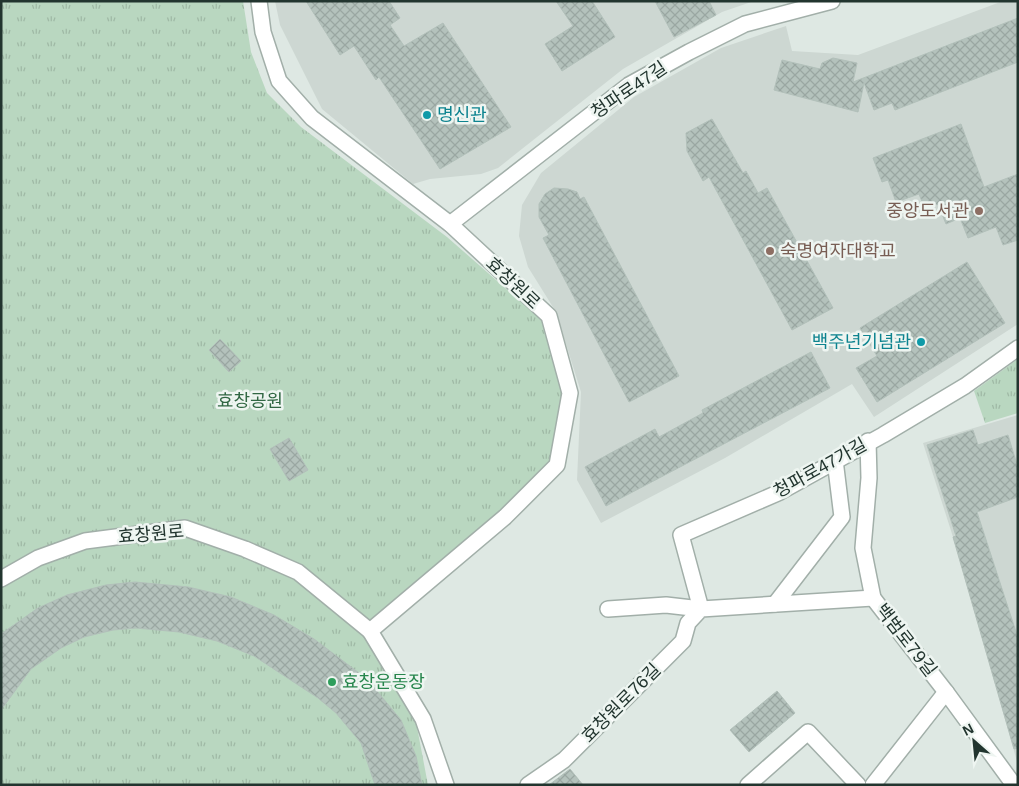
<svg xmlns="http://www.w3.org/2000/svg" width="1019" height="786" font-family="Helvetica,'Noto Sans KR',sans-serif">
<defs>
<pattern id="park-tufts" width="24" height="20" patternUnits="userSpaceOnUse" patternTransform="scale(1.25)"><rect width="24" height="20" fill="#b9d7c0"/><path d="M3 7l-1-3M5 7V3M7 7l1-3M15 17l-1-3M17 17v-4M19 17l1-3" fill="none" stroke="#9fb9a5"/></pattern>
<pattern id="building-cross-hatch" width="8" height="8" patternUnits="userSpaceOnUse" patternTransform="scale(1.25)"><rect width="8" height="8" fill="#b4c2bc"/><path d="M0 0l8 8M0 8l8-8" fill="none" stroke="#9aa7a2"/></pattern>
</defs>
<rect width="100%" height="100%" fill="#dee8e3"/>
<g fill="#cdd7d2">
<path d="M275 1H754L722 12 623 69 498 168 481 174 430 179 413 184 322 109 280 25Z"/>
<path d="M1003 1H1018V324L874 417 852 384 725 458 601 523 577 480 581 392 556 312 528 267 519 236 522 205 541 173 634 97 721 48 786 26 792 51 858 55Z"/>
<path d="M1018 415V765L953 537 923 443Z"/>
</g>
<g fill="url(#park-tufts)">
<path d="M1 1H243L251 52 267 93 301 127 447 237 543 321 563 394 551 461 502 513 363 632 416 722 428 785H1Z"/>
<path d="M1018 359V413L985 423 974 391Z"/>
</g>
<g fill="url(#building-cross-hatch)" stroke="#b2c0ba">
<path d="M306 1H389L400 18 390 25 404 46 443 23 511 127 440 169 379 77 376 80 354 46 340 55Z"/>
<path d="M556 1H592L615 37 562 71 545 44 573 26Z"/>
<path d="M655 1H709L716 15 674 37Z"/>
<path d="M1018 18V62L895 110 892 103 874 110 864 83 858 112 774 90 782 60 820 69 822 63 833 58 857 63 853 82Z"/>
<path d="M712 119 743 173 746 171 758 193 767 188 833 308 792 330 709 177 703 181 687 151 686 133Z"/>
<path d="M961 124 984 187 1018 174V240L1003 245 996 227 968 238 960 218 946 224 938 204 925 209 919 194 896 202 888 180 882 182 873 158Z"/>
<path d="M554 188 568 189 577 192 580 199 584 197 679 376 629 402 543 238 549 235 539 217V204L545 194Z"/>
<path d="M967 262 1005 323 877 402 856 368 877 356 860 328Z"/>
<path d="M220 339 241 361 229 372 209 350Z"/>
<path d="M811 352 830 388 606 506 585 467 655 429 659 437 703 413 702 410Z"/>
<path d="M973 430 978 445 1008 435 1018 468V497L977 512 1018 638V748L1014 749 953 537 956 536 927 445Z"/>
<path d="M289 438 308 470 289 481 270 449Z"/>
<path d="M135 582 188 587 231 597 274 615 314 639 367 679 401 720 416 756 422 785H375L361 743 336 713 318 698 254 656 217 641 179 632 136 628 113 630 84 637 61 648 31 669 1 710V634L38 608 67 595 106 585Z"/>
<path d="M777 691 795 713 749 752 730 730Z"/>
<path d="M570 769 583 785H549Z"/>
</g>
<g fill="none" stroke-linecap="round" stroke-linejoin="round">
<defs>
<g id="minor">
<path d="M450 224 629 85 689 52 745 24 832 1"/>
<path d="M868 441 869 478 863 548 873 598 946 692 1014 785"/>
<path d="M775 604 842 517 835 460"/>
<path d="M608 609 666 605 701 609 681 535 780 492 883 435 965 386 1018 348"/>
<path d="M528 785 564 760 683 641 688 623 701 609 873 598"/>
<path d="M748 785 808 732 858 785"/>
<path d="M873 785 946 692"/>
</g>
<g id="tertiary">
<path d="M259 1 263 32 279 81 312 118 450 224 549 316 570 393 557 465 505 517 370 631 423 719 446 785"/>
<path d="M1 579 38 558 85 541 185 528 245 549 298 572 370 631"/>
</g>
</defs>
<use href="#minor" stroke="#a2afa9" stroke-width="18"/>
<use href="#tertiary" stroke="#a2afa9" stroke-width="18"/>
<use href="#minor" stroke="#fff" stroke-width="15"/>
<use href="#tertiary" stroke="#fff" stroke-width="15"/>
</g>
<g fill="#0f9aa8" stroke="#eef5f1" stroke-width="2">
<circle cx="427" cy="115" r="5"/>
<circle cx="921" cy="342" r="5"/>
</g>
<g fill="#8d6e63" stroke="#eef5f1" stroke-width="2">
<circle cx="979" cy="211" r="5"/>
<circle cx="770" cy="251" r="5"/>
</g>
<circle fill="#2e9e5b" stroke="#eef5f1" stroke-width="2" cx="332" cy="682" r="5"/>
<g text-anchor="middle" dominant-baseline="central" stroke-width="5" stroke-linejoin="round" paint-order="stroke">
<g font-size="18" fill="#22352f" stroke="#eef5f1">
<text transform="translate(629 90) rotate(-34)">청파로47길</text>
<text transform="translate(513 283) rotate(43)">효창원로</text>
<text transform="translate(820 468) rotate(-29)">청파로47가길</text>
<text transform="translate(151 534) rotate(-5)">효창원로</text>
<text transform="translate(906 640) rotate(52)">백범로79길</text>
<text transform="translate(621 703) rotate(-45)">효창원로76길</text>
</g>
<g font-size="18" fill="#0d838f" stroke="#eef5f1" text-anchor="start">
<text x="437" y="115">명신관</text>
<text x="911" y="342" text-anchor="end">백주년기념관</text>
</g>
<g font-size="18" fill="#785e54" stroke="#eef5f1" text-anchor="end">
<text x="969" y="211">중앙도서관</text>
<text x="780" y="251" text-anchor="start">숙명여자대학교</text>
</g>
<g font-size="18" fill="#316743" stroke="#eef5f1">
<text x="250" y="401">효창공원</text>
</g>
<g font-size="18" fill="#27864d" stroke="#eef5f1" text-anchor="start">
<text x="342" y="682">효창운동장</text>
</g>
</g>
<rect width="1019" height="786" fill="none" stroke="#22352f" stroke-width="5"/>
<g transform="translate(974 741) rotate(333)" stroke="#eef5f1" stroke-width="4" paint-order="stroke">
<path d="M0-4L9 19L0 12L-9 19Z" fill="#22352f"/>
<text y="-8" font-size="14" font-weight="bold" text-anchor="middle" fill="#22352f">N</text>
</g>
</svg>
